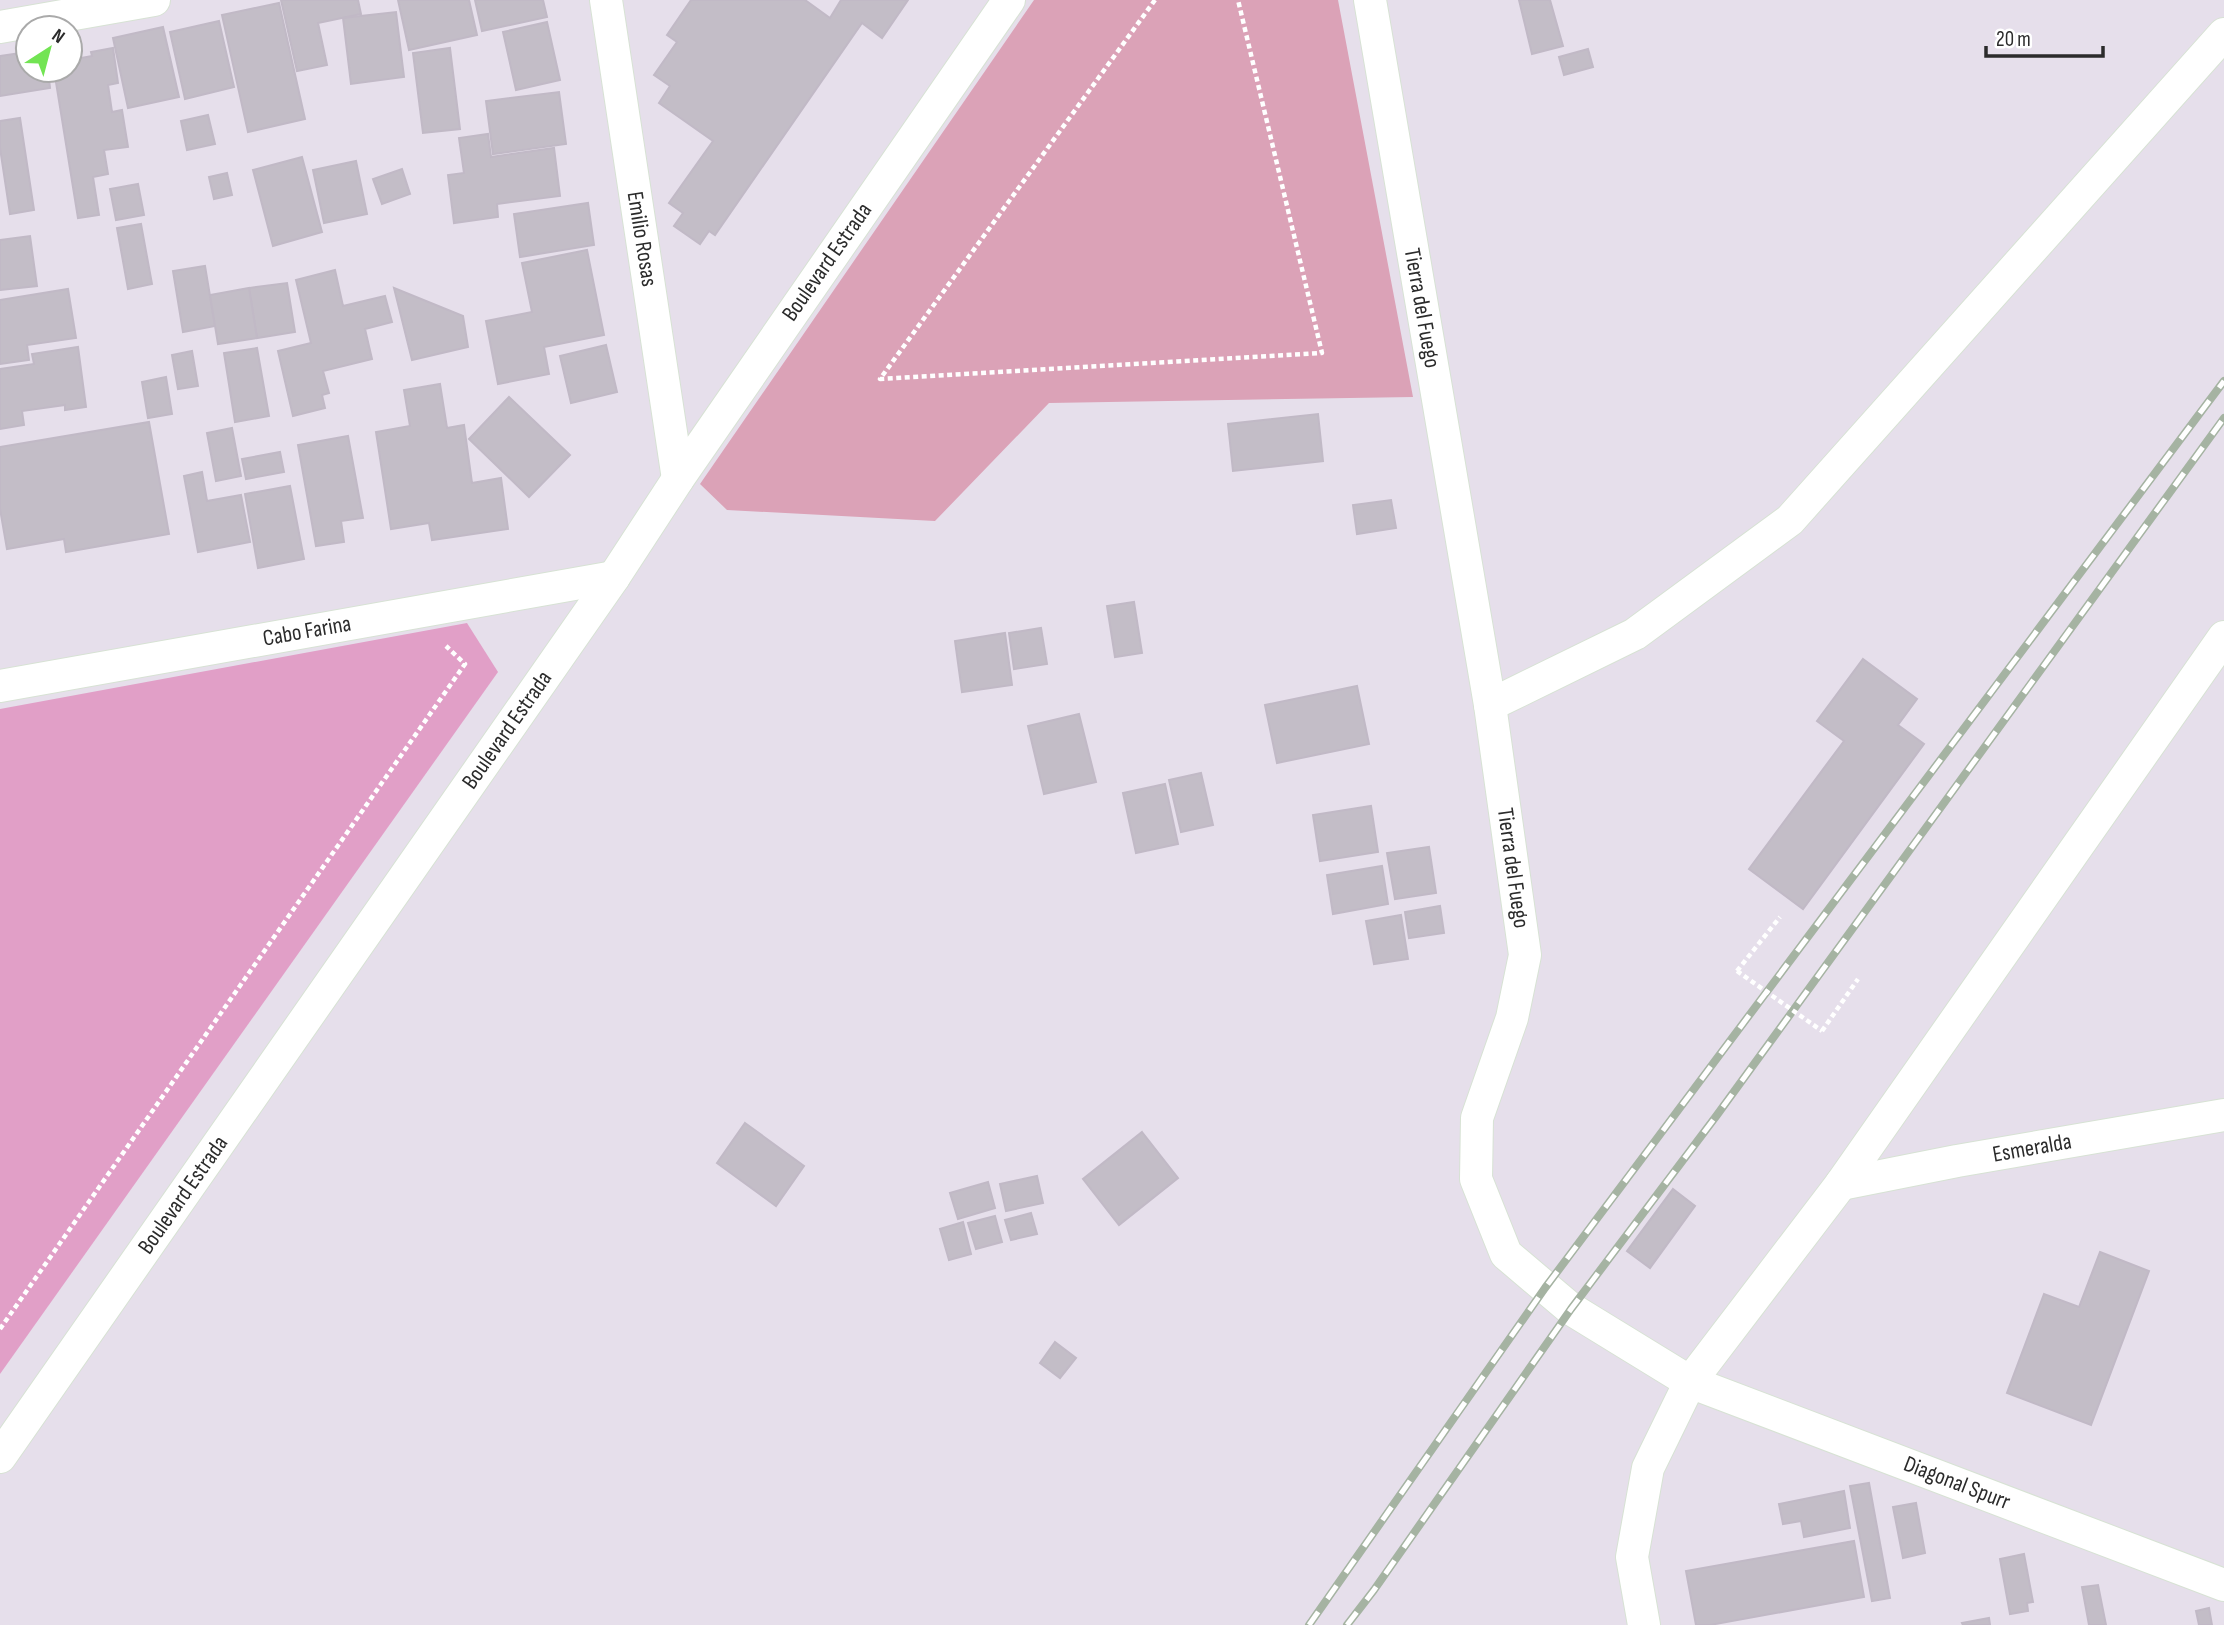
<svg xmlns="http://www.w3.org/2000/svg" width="2224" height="1625" font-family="'Sofia Sans Condensed',sans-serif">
<rect width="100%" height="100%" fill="#e6dfeb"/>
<path fill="#dba2b7" d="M1034 0H1338L1413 397 1049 403 935 521 727 510 700 484Z"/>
<path fill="#e19fc7" d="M467 623 498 672 0 1374V709Z"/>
<g fill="#c3bdc7" stroke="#c1b9c6" stroke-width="2">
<path d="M281 0H358L361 14 318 23 327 65 297 71Z"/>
<path d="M398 0H469L477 35 409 50Z"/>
<path d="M475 0H543L547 17 482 31Z"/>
<path d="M691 0H805L830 18 841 0H908L882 38 862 23 715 235 709 231 700 244 674 226 683 213 669 203 713 141 659 103 670 86 654 75 677 42 667 35Z"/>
<path d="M1519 0H1550L1563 46 1532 54Z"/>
<path d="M279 3 305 119 248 132 222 15Z"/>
<path d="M396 12 404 77 351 84 343 18Z"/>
<path d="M219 21 234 87 185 99 170 32Z"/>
<path d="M547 22 560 80 516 90 503 32Z"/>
<path d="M163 27 179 97 128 108 113 38Z"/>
<path d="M113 48 118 83 108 85 112 112 122 110 128 147 104 150 108 174 93 177 99 215 78 218 54 70H70V60L92 56 91 52Z"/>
<path d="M450 48 460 129 423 133 413 53Z"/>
<path d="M1588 49 1593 67 1564 75 1559 57Z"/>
<path d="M28 52V70H48L50 88 0 96V56Z"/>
<path d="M559 92 566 144 493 154 486 101Z"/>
<path d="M208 115 215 144 187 150 181 121Z"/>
<path d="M20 118 34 210 10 214 0 148V121Z"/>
<path d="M488 134 491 157 554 148 560 196 497 204 498 217 454 223 448 175 464 173 459 138Z"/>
<path d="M302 157 322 232 273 246 253 170Z"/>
<path d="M356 161 367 214 324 223 313 170Z"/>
<path d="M402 169 410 194 382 204 373 179Z"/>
<path d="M227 173 232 195 214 199 209 177Z"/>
<path d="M138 184 144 215 116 220 110 189Z"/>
<path d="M588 203 594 245 520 257 514 214Z"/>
<path d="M141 224 152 284 128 289 117 228Z"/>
<path d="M30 236 37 286 0 290V240Z"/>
<path d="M587 250 604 335 544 347 549 374 498 384 486 321 532 312 522 263Z"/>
<path d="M205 266 215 326 183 332 173 271Z"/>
<path d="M335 270 343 306 385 296 392 322 365 329 372 359 323 371 329 393 322 395 325 408 293 416 278 351 311 343 296 280Z"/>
<path d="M287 283 295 332 257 338 249 288Z"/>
<path d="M249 288 257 338 218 344 210 295Z"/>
<path d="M394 288 463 316 468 347 412 360Z"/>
<path d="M68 289 76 338 27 345 29 360 0 364V300Z"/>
<path d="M606 345 617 392 571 403 560 356Z"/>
<path d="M78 347 86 407 65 410V405L22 411 24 425 0 429V369L34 364 32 354Z"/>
<path d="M257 348 269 416 235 422 224 353Z"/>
<path d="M192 351 198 386 178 389 172 355Z"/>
<path d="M166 377 172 414 148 418 142 382Z"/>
<path d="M440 384 447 428 464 425 472 483 501 478 508 529 432 540 429 523 391 529 376 432 410 426 404 390Z"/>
<path d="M509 397 570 455 529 497 469 439Z"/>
<path d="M1318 414 1323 461 1233 471 1228 424Z"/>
<path d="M149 422 169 534 66 552 64 539 7 549 0 509V447Z"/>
<path d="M232 428 241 476 216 481 207 433Z"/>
<path d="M348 436 363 518 341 521 344 542 316 546 298 445Z"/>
<path d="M280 452 284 472 246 479 242 459Z"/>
<path d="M202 472 207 501 241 495 250 542 198 552 184 476Z"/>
<path d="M290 486 304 559 258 568 245 494Z"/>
<path d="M1391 500 1396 528 1357 534 1353 505Z"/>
<path d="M1134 602 1142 653 1115 657 1107 606Z"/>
<path d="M1041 628 1047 664 1014 669 1009 633Z"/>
<path d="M1005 633 1012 685 962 692 955 641Z"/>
<path d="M1863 659 1917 699 1898 725 1924 744 1803 909 1749 869 1844 741 1817 721Z"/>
<path d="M1357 686 1369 744 1277 763 1265 705Z"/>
<path d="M1079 714 1096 782 1044 794 1028 726Z"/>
<path d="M1201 773 1213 825 1181 832 1169 780Z"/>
<path d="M1165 784 1178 844 1136 853 1123 793Z"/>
<path d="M1371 806 1378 852 1320 861 1313 815Z"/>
<path d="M1429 847 1436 893 1395 899 1387 853Z"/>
<path d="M1382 866 1388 904 1333 914 1327 875Z"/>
<path d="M1440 906 1444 933 1409 938 1405 912Z"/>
<path d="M1401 915 1408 959 1374 964 1366 921Z"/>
<path d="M745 1123 804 1166 776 1206 717 1163Z"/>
<path d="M1142 1132 1178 1178 1119 1225 1083 1179Z"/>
<path d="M1037 1176 1043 1203 1006 1211 1000 1184Z"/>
<path d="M988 1182 995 1208 958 1219 950 1193Z"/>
<path d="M1673 1189 1695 1206 1650 1268 1627 1251Z"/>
<path d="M1031 1213 1037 1234 1011 1240 1005 1220Z"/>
<path d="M995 1216 1002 1242 976 1249 968 1223Z"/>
<path d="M963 1222 971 1254 949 1260 940 1229Z"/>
<path d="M2100 1252 2149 1271 2091 1425 2007 1393 2044 1294 2079 1307Z"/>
<path d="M1055 1342 1076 1358 1060 1378 1040 1363Z"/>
<path d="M1869 1483 1890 1598 1872 1601 1850 1486Z"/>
<path d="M1844 1491 1850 1528 1804 1537 1801 1521 1783 1524 1779 1504Z"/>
<path d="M1916 1503 1925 1553 1903 1558 1893 1507Z"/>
<path d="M1854 1541 1864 1597 1710 1625H1696L1686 1571Z"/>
<path d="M2024 1554 2033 1602 2027 1603 2028 1611 2010 1614 2000 1559Z"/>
<path d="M2098 1585 2106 1625H2089L2082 1587Z"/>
<path d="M2209 1608 2212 1625H2199L2196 1611Z"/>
<path d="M1989 1618 1990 1625H1963L1962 1623Z"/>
</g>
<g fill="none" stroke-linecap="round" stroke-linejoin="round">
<defs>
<g id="minor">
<path d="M606 0 678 479"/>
<path d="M1370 0 1490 705 1525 955 1512 1018 1477 1118 1476 1179 1506 1254 1571 1309 1690 1382 2224 1585"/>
<path d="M0 27 154 0"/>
<path d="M0 686 614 577"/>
<path d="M1490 705 1635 634 1790 520 2224 34"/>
<path d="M1841 1184 1957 1161 2224 1115"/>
<path d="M0 1457 614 577 678 479 1009 0"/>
<path d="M1644 1625 1632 1557 1648 1468 1690 1382 1841 1184 2224 637"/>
</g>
</defs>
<use href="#minor" stroke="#d7e2d4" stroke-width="34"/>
<g stroke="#fff" stroke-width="4.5" stroke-dasharray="5 3.5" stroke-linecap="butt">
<path d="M1155 0 880 379 1322 353 1238 0"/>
<path d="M1737 971 1780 917"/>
<path d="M1822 1031 1858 979"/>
<path d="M0 1329 465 664 446 646"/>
</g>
<use href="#minor" stroke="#fff" stroke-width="32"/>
<defs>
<g id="rail">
<path d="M1309 1625 1545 1288 2224 381"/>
<path d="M1347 1625 1374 1590 1571 1309 1717 1115 2224 418"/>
</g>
</defs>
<use href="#rail" stroke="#a5b3a2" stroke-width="8"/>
<use href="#rail" stroke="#fff" stroke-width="5" stroke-dasharray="16" stroke-linecap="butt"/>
<path stroke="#fff" stroke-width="4.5" stroke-dasharray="5 3.5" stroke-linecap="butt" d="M1737 971 1822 1031"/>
</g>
<g text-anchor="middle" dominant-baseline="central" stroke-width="7" stroke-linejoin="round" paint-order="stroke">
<g font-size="23" fill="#2b2b2b" stroke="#fff">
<text transform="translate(642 239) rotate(81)">Emilio Rosas</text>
<text transform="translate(827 262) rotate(-55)">Boulevard Estrada</text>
<text transform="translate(1422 308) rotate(80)">Tierra del Fuego</text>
<text transform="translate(307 631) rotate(-10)">Cabo Farina</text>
<text transform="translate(507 730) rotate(-55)">Boulevard Estrada</text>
<text transform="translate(1513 868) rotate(82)">Tierra del Fuego</text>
<text transform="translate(2032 1148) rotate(-10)">Esmeralda</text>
<text transform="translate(183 1195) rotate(-55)">Boulevard Estrada</text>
<text transform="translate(1957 1483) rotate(21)">Diagonal Spurr</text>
</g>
</g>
<g transform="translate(49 49) rotate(36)"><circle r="33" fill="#ffffff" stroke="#aaaaaa" stroke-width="2"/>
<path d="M0-5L12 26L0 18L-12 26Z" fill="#72e453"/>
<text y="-10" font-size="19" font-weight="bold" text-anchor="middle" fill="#2b2b2b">N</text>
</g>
<path d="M1986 46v10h117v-10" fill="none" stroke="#2b2b2b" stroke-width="3.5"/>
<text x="1996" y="46" font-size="21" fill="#2b2b2b" stroke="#ffffff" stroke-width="5" paint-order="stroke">20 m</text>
</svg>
